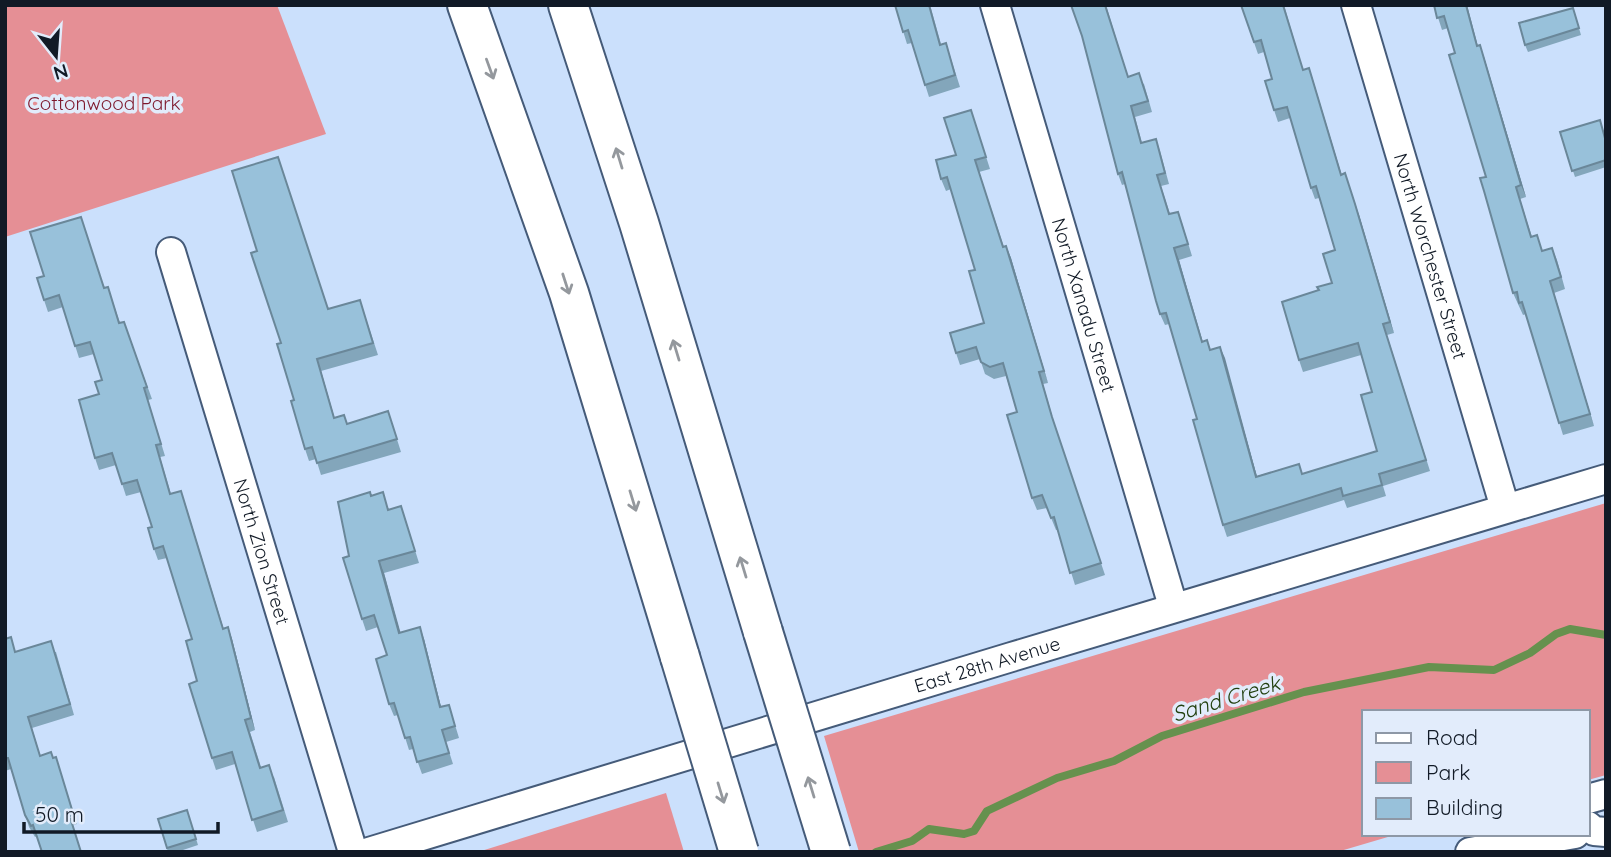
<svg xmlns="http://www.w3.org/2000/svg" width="1611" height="857" font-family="Quicksand,sans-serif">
<rect width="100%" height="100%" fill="#cbe0fc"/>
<g fill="#e58f95">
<path d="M5 5H277L326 134 5 237Z"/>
<path d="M1606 503V775L1588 780V712H1364V834H1398L1337 852H859L824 736Z"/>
<path d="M666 793 684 852H478Z"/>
</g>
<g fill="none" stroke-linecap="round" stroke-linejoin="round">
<path stroke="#66914e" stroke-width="8" d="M876 852 912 841 929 829 964 834 974 831 987 811 1057 778 1114 761 1162 736 1304 692 1429 667 1494 670 1530 653 1556 634 1570 629 1606 635"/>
<defs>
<g id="minor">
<path id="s1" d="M995 5 1173 606"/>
<path id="s2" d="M1356 5 1505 508"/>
<path id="s3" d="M171 252 353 852"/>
<path d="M1588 799 1606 794"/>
<path d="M1588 826 1594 831 1606 832"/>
<path id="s4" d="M369 852C781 728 1193 600 1606 479"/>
<path d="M1470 852 1575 834"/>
</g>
<g id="highway">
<path d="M467 5 569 293 680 657"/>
<path d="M568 5 639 223 763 632"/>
</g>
</defs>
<use href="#minor" stroke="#455b79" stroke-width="32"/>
<use href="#highway" stroke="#455b79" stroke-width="42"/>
<use href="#minor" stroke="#fff" stroke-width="28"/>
<use href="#highway" stroke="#fff" stroke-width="38"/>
<defs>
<g id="highway-bridge">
<path d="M763 632 831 852"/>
<path d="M680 657 739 852"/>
</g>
</defs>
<use href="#highway-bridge" stroke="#455b79" stroke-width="42" stroke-linecap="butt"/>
<use href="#highway-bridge" stroke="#fff" stroke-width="38"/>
</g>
<g fill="#83a6bb">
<path d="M895 5H930L941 44 946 43 960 87 929 97 912 43 907 44Z"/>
<path d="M1106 5 1128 77 1144 84 1152 112 1135 117 1142 143 1156 139 1160 151 1169 184 1161 186 1170 214 1182 223 1192 256 1179 260 1202 342 1211 350 1220 347 1257 476 1299 464 1302 474 1377 451 1372 392 1361 355 1303 372 1299 360 1319 290 1332 283 1335 250 1319 198 1315 199 1311 188 1290 118 1278 122 1274 110 1272 79 1264 52 1258 54 1241 5H1284L1303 70 1309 68 1341 174 1359 215 1394 333 1387 335 1430 471 1383 486 1386 496 1347 508 1344 500 1227 537 1223 525 1197 419 1169 324 1165 325 1160 314 1125 184 1122 185 1118 174 1082 36Z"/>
<path d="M1434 5 1478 46 1484 57 1526 197 1520 199 1532 237 1542 251 1552 248 1557 260 1565 289 1554 293 1594 426 1563 435 1526 314 1523 315 1513 293 1486 177 1448 28 1442 30Z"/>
<path d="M1573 8 1581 35 1528 52 1525 45Z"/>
<path d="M971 110 990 169 979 172 1004 247 1006 246 1011 258 1048 383 1043 384 1056 429 1105 575 1075 585 1058 530H1056L1047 508 1037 510 1032 498 1017 412 1006 376 994 379 985 374 980 359 960 365 956 353 984 323 975 270 951 189 946 191 941 179 956 155Z"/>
<path d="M1600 120 1606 139V167L1575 177 1560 132Z"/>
<path d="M44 276 105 288 108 287 120 323 124 322 152 399 148 400 165 456 160 457 171 494 181 491 223 628 228 627 232 639 255 730 250 732 261 767 274 777 288 822 257 832 235 764 216 770 212 758 197 681 192 639 167 558 158 560 154 549 152 527 141 492 126 496 116 465 99 470 95 458 99 394 102 380 94 354 79 358 63 307 48 312 44 300Z"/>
<path d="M360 300 378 355 321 371 334 418 347 424 388 411 401 452 321 475 316 459 309 461 305 449 281 343 329 309Z"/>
<path d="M371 496 389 510 401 506 405 518 419 563 384 573 400 633 424 639 441 707 449 705 459 738 446 742 453 764 422 774 413 749 409 750 398 715 394 716 389 704 387 655 378 627 366 631 362 619 349 556Z"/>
<path d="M5 638 16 652H56L74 715 32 728 40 755 53 758 56 757 77 824 73 825 81 852H42L37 836 35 837 29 827 11 769 5 771Z"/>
<path d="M187 810 198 845 177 852H168L158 819Z"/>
</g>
<g fill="#6a8799">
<path d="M1466 5H1467L1481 58 1477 46Z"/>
<path d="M1480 45 1484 57 1526 197 1521 185Z"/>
<path d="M1309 68 1313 80 1345 186 1341 175Z"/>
<path d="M1345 173 1359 215 1394 333 1390 322Z"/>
<path d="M1006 246 1011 258 1048 383 1044 371Z"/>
<path d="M1174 248 1179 260 1206 353 1202 342Z"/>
<path d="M1550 281 1554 293 1594 426 1590 414Z"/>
<path d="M1220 347 1225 358 1260 488 1256 477Z"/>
<path d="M317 359 321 371 338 430 334 418Z"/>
<path d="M181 491 185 503 227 640 223 629Z"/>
<path d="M379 561 384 573 404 645 399 633Z"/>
<path d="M228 627 232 639 255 730 251 718Z"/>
<path d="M420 627 424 639 444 719 440 707Z"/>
</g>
<g fill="#98c1da" stroke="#6a8799" stroke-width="2">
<path d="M895 5H929L940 45 946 43 955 75 925 85 908 30 903 32Z"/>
<path d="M1071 5H1105L1128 77 1139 73 1148 101 1131 106 1141 143 1156 139 1165 173 1157 175 1169 214 1178 212 1188 244 1174 248 1202 342 1207 340 1210 350 1220 347 1256 477 1299 464 1302 474 1377 451 1361 395 1372 392 1358 343 1299 360 1282 302 1319 290 1317 287 1332 283 1323 254 1335 250 1316 186 1311 188 1287 107 1274 110 1265 81 1272 79 1261 40 1254 42 1241 5H1283L1303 70 1309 68 1341 175 1345 173 1355 204 1390 322 1383 324 1426 460 1379 474 1382 485 1343 496 1341 488 1223 525 1193 420 1197 419 1166 313 1160 314 1156 301 1122 172 1118 174 1082 36Z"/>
<path d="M1434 5H1466L1477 46 1480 45 1521 185 1516 187 1531 237 1537 235 1542 251 1552 248 1561 277 1550 281 1590 414 1559 423 1522 302 1519 303 1517 292 1513 293 1484 191 1480 178 1486 177 1449 55 1455 53 1444 16 1437 18Z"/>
<path d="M1573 8 1579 28 1525 45 1519 23Z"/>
<path d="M971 110 986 157 975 160 1003 247 1006 246 1044 371 1039 372 1052 417 1101 563 1070 573 1054 517 1051 518 1042 495 1032 498 1007 415 1017 412 1003 363 990 367 981 362 976 347 956 353 950 333 984 323 969 271 975 270 947 177 941 179 936 160 956 155 944 118Z"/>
<path d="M1600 120 1606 142V160L1572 171 1560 132Z"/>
<path d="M278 157 328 309 360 300 373 343 317 359 334 418 344 415 347 424 388 411 397 439 317 463 312 447 305 449 291 401 294 400 277 344 281 343 251 253 257 251 232 171Z"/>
<path d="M81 217 104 288 108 287 119 323 124 322 147 387 144 388 161 444 156 445 170 494 181 491 223 629 228 627 251 718 245 720 260 768 269 765 283 810 252 820 232 752 212 758 189 684 197 681 186 641 192 639 163 546 154 549 148 528 152 527 137 480 122 484 112 453 95 458 79 400 99 394 95 382 102 380 90 342 75 346 59 295 44 300 37 278 44 276 30 232Z"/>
<path d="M370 492 371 496 383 492 388 510 401 506 415 551 379 561 399 633 420 627 440 707 449 705 455 726 442 730 449 753 417 762 410 737 405 738 394 703 389 704 376 659 387 655 374 615 362 619 343 558 349 556 338 502Z"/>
<path d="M11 637 15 652 51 641 70 704 28 717 40 756 51 752 53 758 56 757 73 813 69 814 81 852H42L33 825 31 826 25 815 8 758H5V639Z"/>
<path d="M187 810 196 839 167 848 158 819Z"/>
</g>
<defs><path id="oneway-shaft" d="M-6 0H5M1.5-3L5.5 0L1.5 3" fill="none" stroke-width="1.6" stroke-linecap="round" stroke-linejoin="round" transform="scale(1.75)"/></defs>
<g stroke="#94989d">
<use href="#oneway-shaft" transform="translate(490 69) rotate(70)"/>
<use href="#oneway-shaft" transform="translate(619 158) rotate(-107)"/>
<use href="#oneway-shaft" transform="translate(566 284) rotate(72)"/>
<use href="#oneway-shaft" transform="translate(676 350) rotate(-107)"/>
<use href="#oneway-shaft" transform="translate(633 501) rotate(73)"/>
<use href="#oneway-shaft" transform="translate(743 567) rotate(-107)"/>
<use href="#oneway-shaft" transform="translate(811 787) rotate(-107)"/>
<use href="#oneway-shaft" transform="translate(721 793) rotate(73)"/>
</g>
<g text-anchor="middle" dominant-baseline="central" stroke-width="7" stroke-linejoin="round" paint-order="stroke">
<g font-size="19" fill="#7e182d" stroke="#e2ecfb">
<text x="104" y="103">Cottonwood Park</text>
</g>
<g font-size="19" fill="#111a26" stroke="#e2ecfb">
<text stroke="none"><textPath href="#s2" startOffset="262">North Worchester Street</textPath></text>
<text stroke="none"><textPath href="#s1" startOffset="313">North Xanadu Street</textPath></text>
<text stroke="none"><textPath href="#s3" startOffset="313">North Zion Street</textPath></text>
<text stroke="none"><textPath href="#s4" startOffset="646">East 28th Avenue</textPath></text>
</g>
<g font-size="21" font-style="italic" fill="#213f0e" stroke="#e2ecfb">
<text transform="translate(1226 698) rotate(-17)">Sand Creek</text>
</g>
</g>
<rect width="1611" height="857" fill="none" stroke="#111a26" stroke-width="14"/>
<rect x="1362" y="710" width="228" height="126" fill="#e2ecfb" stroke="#8e98a6" stroke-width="2"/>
<rect x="1376" y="733" width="35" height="10" fill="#ffffff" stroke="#8e98a6" stroke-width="2"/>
<text x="1426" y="745" font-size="21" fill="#111a26">Road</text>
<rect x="1376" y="762" width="35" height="21" fill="#e58f95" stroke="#8e98a6" stroke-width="2"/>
<text x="1426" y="780" font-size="21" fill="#111a26">Park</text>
<rect x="1376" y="798" width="35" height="21" fill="#98c1da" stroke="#8e98a6" stroke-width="2"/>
<text x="1426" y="815" font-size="21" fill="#111a26">Building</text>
<g transform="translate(56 56) rotate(163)" stroke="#e2ecfb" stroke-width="5" paint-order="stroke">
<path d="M0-5L12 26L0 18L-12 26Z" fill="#111a26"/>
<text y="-10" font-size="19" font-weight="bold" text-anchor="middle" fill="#111a26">N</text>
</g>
<path d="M24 822v10h194v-10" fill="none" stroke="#111a26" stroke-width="3.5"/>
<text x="35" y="822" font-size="21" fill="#111a26" stroke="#e2ecfb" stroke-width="5" paint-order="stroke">50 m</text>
</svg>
